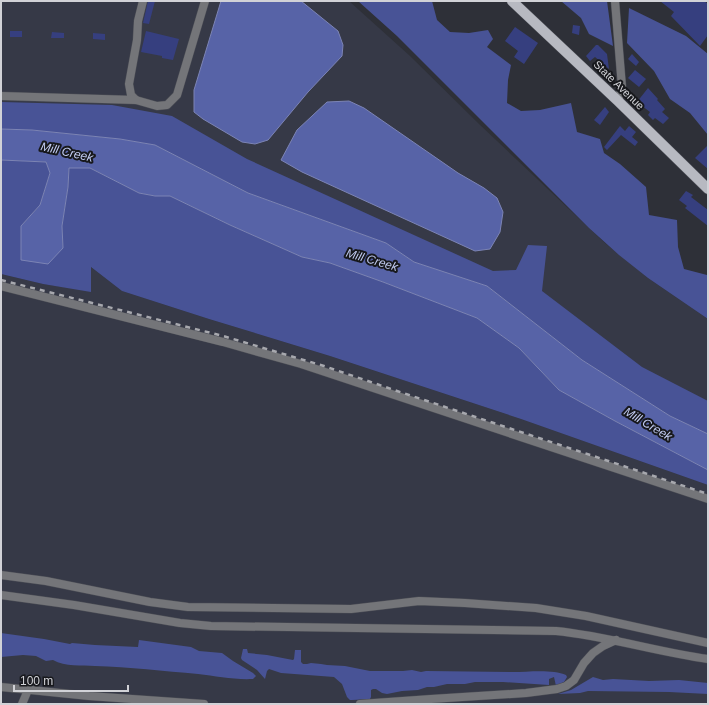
<svg xmlns="http://www.w3.org/2000/svg" width="709" height="705" font-family="Arial,sans-serif">
<rect width="100%" height="100%" fill="#2e3038"/>
<g fill="#363947">
<path d="M1 1H349L410 56 479 124 605 243 648 278 708 319V434L32 130 1 129Z"/>
<path d="M91 267 122 291 209 319 330 356 521 419 708 485V704H1V274L43 284 91 291Z"/>
</g>
<g fill="#485396">
<path d="M358 1H432L437 20 450 32 469 33 488 30 493 39 487 47 511 65 508 80 507 103 521 111 540 110 571 103 577 132 600 139 604 153 620 164 646 187 649 215 677 220 678 247 684 269 707 275 708 273V319L648 278 619 255 589 228 397 36Z"/>
<path d="M561 1H607L613 46 589 34 581 18Z"/>
<path d="M629 8 686 36 708 54V135L690 113 670 99 654 71 627 43Z"/>
<path d="M1 102 112 105 172 116 247 159 493 271 516 270 528 245 547 246 542 291 642 367 708 401V434L670 416 582 360 487 286 414 262 386 243 248 193 155 145 120 139 32 130 1 129Z"/>
<path d="M1 160 46 162 50 173 40 205 21 226 63 248 62 226 68 187 69 168H90L139 193 155 196H170L230 225 302 257 330 263 383 282 477 318 519 348 559 390 615 421 708 470V485L521 419 330 356 209 319 122 291 91 267V292L43 284 1 274Z"/>
<path d="M1 633 44 639 70 644 72 643 95 645 138 647 139 640 191 647 199 651 222 653 233 661 253 673 256 676 253 679C234 680 216 676 198 674 164 671 129 667 95 666 82 665 65 667 53 660L46 661 36 656 23 655 1 657Z"/>
<path d="M243 649H247L248 653 267 655 293 660 294 659 295 650H301V662L303 664H307L311 663 321 664 327 665 345 666 370 671H403L412 670 421 672 426 671C455 671 484 672 513 672 528 672 553 669 566 675L567 677 564 682 556 686 554 677 549 679V685L503 682H475L465 684H447L434 687H427L418 690 402 691 387 694 382 693 376 689H373L371 690V697L370 699 352 700H350L347 697 342 684 334 677 281 673 269 669 267 671 265 679 257 670 242 660 241 658Z"/>
<path d="M593 677 603 680 613 679 649 681 679 680 708 683V694L669 692 588 691 580 693 558 694 571 690Z"/>
</g>
<g fill="#5763a7" stroke="#7c84b5">
<path d="M221 1H301L338 31 343 45 342 56 308 92 268 140 255 144 242 142 203 119 194 112V90Z"/>
<path d="M349 101 364 108 458 173 484 188 497 198 503 212 500 232 490 249 475 251 302 172 281 160 297 130 327 102Z"/>
<path d="M1 129 32 130 120 139 155 145 248 193 386 243 414 262 487 286 582 360 670 416 708 434V470L615 421 559 390 519 348 477 318 383 282 330 263 302 257 230 225 170 196H155L139 193 90 168H69L68 187 62 226 63 248 48 264 21 260V226L40 205 50 173 46 162 1 160Z"/>
</g>
<g fill="#363f7f">
<path d="M148 1H155L149 24 143 23Z"/>
<path d="M660 1H704L708 4V35L700 46 671 16 674 12Z"/>
<path d="M573 25 580 26 579 35 572 33Z"/>
<path d="M515 27 538 43 524 64 514 57 518 51 505 41Z"/>
<rect x="10" y="31" width="12" height="6"/>
<path d="M146 31 179 39 173 60 162 58V56L141 52Z"/>
<path d="M52 32 64 33V38H51Z"/>
<path d="M93 33 105 34V40L93 39Z"/>
<path d="M596 45H598L607 54 609 69 595 57 590 61 586 56Z"/>
<path d="M632 54 639 62 636 66 628 59Z"/>
<path d="M635 70 646 79 639 87 628 78Z"/>
<path d="M648 88 658 99 657 100 665 109 662 112 669 118 663 124 655 118 653 120 648 115 650 112 637 102Z"/>
<path d="M605 107 609 112 600 125 594 120Z"/>
<path d="M620 126 625 131 629 126 636 132 632 137 638 142 635 146 621 135 607 150 604 147Z"/>
<path d="M708 145V169L695 158Z"/>
<path d="M686 191 693 195 691 197 708 210V226L685 208 687 206 679 200Z"/>
</g>
<g fill="none" stroke-linecap="round" stroke-linejoin="round">
<defs>
<g id="minor">
<path d="M143 1 138 21 137 40 129 84 131 95 136 100 157 106 167 105 177 95 205 1"/>
<path d="M615 1 622 87 618 101"/>
<path d="M1 96 136 100"/>
<path d="M1 286 223 342 301 364 708 499"/>
<path d="M1 575 46 581 150 602 188 607 351 609 419 601 465 603 536 608 586 616 708 643"/>
<path d="M1 595 74 605 180 623 211 626 556 631C607 636 657 652 708 659"/>
<path d="M1 687 89 696 204 704"/>
<path d="M22 704 28 690"/>
<path d="M360 704 431 699 526 693 557 689 566 686 574 680 584 663 593 653 603 646 616 640"/>
</g>
<path id="major" d="M512 1 618 101 708 189"/>
</defs>
<use href="#minor" stroke="#4b4d55" stroke-width="9"/>
<use href="#major" stroke="#4b4d55" stroke-width="11"/>
<use href="#minor" stroke="#747579" stroke-width="8"/>
<use href="#major" stroke="#b7b9c1" stroke-width="10"/>
<path stroke="#a7a8ae" stroke-width="2.5" stroke-dasharray="5 5" stroke-linecap="butt" d="M1 280 223 336 324 366 397 391 708 494"/>
</g>
<g text-anchor="middle" dominant-baseline="central" stroke-width="4" stroke-linejoin="round" paint-order="stroke">
<g font-size="11" fill="#d1d2d7" stroke="#17181c">
<text transform="translate(619 85) rotate(44)">State Avenue</text>
</g>
<g font-size="12" font-style="italic" fill="#c3cdf3" stroke="#17181c">
<text transform="translate(67 152) rotate(13)">Mill Creek</text>
<text transform="translate(372 260) rotate(16)">Mill Creek</text>
<text transform="translate(648 424) rotate(31)">Mill Creek</text>
</g>
</g>
<rect width="709" height="705" fill="none" stroke="#d1d2d7" stroke-width="4"/>
<path d="M14 685v6h114v-6" fill="none" stroke="#d1d2d7" stroke-width="2"/>
<text x="20" y="685" font-size="12" fill="#d1d2d7" stroke="#17181c" stroke-width="3" paint-order="stroke">100 m</text>
</svg>
